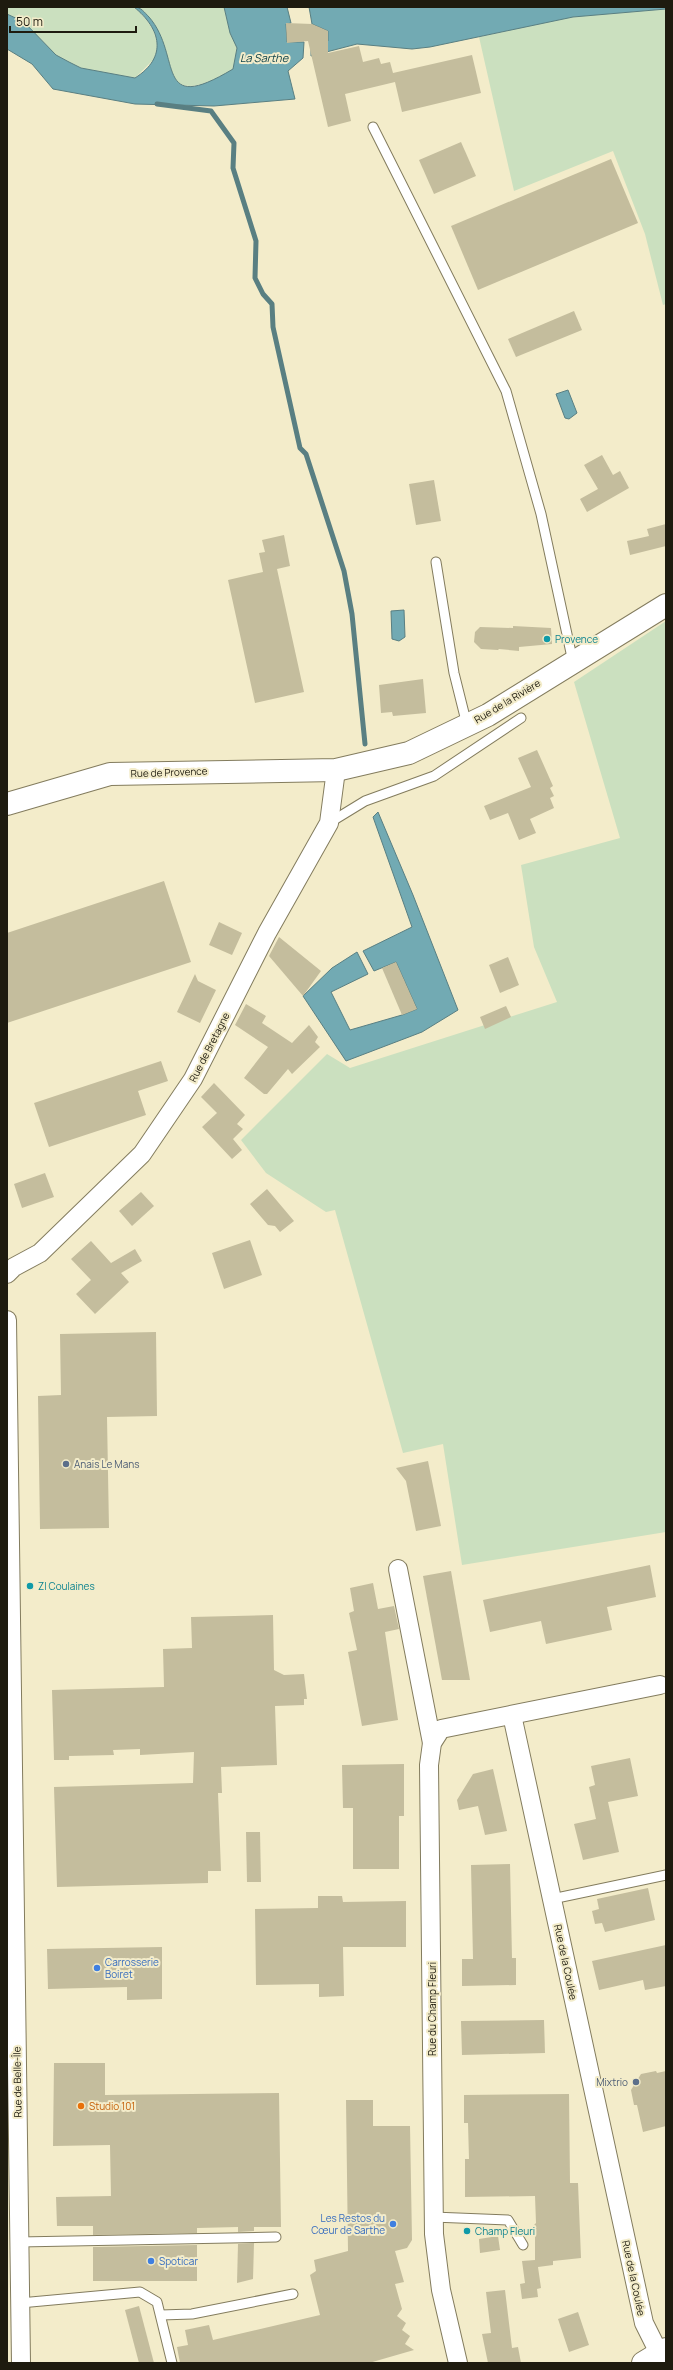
<svg xmlns="http://www.w3.org/2000/svg" width="673" height="2370" font-family="Manrope,sans-serif">
<rect width="100%" height="100%" fill="#f3ecca"/>
<g fill="#cbe0bf">
<path d="M7 7H134C149 20 160 36 157 56L135 78 81 68 69 62 56 55 24 22 7 14Z"/>
<path d="M138 7H224L230 33 237 48 233 69C145 121 185 40 138 7Z"/>
<path d="M666 9V304L663 305 645 234 613 151 514 191 479 37 573 17Z"/>
<path d="M666 621V1532L462 1565 443 1444 403 1453 335 1210 326 1212 266 1173 241 1140 327 1054 350 1068 557 1002 534 947 521 865 620 838 574 682Z"/>
</g>
<g fill="#72aab3" stroke="#597f82">
<path d="M134 7C141 7 144 12 149 17 183 56 153 117 233 69L237 48 230 33 224 7H287L291 23 286 24 287 42H304L303 58 288 71 295 99 214 106 135 104 53 89 32 64 7 49V14L24 22 56 55 69 62 81 68 135 78C168 57 161 29 134 7Z"/>
<path d="M309 7H666V9L573 17 430 47 412 49 357 44 311 56V41H328V31L312 24Z"/>
<path d="M568 390 577 413 569 419 565 418 556 394Z"/>
<path d="M404 610 405 637 399 641 392 639 391 611Z"/>
<path d="M378 812 413 895 458 1010 422 1032 346 1061 303 996 332 968 357 952 368 974 331 992 350 1030 402 1015 417 1009 396 962 374 971 363 951 412 927 373 817Z"/>
</g>
<g fill="none" stroke-linecap="round" stroke-linejoin="round">
<path stroke="#597f82" stroke-width="5" d="M157 104 211 111 234 143 233 168 256 241 255 278 263 294 272 304 273 327 300 448 306 454 344 571 352 614 365 744"/>
</g>
<g fill="#c4bd9d">
<path d="M286 23 312 24 328 31V53L359 46 363 62 379 58 381 64 390 62 393 73 472 55 481 93 402 112 395 82 345 94 351 121 328 127 308 41 287 43Z"/>
<path d="M461 142 476 176 434 194 419 160Z"/>
<path d="M611 159 638 223 478 290 451 226Z"/>
<path d="M574 311 582 330 516 357 508 339Z"/>
<path d="M602 455 613 475 620 471 629 488 587 512 580 499 598 489 584 465Z"/>
<path d="M434 480 441 521 416 525 409 484Z"/>
<path d="M666 524V546L630 555 627 541 649 536 647 529Z"/>
<path d="M284 535 290 566 277 569 304 692 255 703 228 580 263 572 259 553 265 552 262 540Z"/>
<path d="M513 626 551 628 552 644 519 647V651L499 649 498 650 481 649 474 642 475 632 480 627 513 628Z"/>
<path d="M423 679 426 713 393 716 392 712 381 713 379 685Z"/>
<path d="M537 750 553 786 550 788 554 796 550 798 554 808 530 819 536 833 519 840 508 813 490 820 484 806 531 787 518 758Z"/>
<path d="M164 881 191 962 7 1023V933Z"/>
<path d="M219 922 242 933 232 955 209 945Z"/>
<path d="M279 937 321 971 303 996 269 956Z"/>
<path d="M508 957 519 985 500 993 489 965Z"/>
<path d="M396 962 417 1009 402 1015 382 968Z"/>
<path d="M195 974 198 981 216 990 200 1023 177 1012Z"/>
<path d="M246 1004 266 1016 262 1023 292 1043 309 1025 318 1037 315 1042 320 1047 292 1074 288 1069 267 1094H264L244 1078 268 1047 235 1025Z"/>
<path d="M506 1006 511 1017 485 1029 480 1017Z"/>
<path d="M161 1061 168 1081 138 1091 146 1115 49 1147 34 1103Z"/>
<path d="M214 1083 245 1115 237 1124 243 1129 233 1139 242 1150 232 1159 202 1127 217 1113 201 1097Z"/>
<path d="M45 1173 54 1197 22 1208 14 1184Z"/>
<path d="M267 1189 294 1221 280 1232 275 1226 268 1225 250 1204Z"/>
<path d="M141 1192 154 1206 132 1226 119 1211Z"/>
<path d="M250 1240 262 1275 224 1289 212 1253Z"/>
<path d="M91 1241 111 1263 135 1249 142 1261 121 1273 129 1282 95 1314 76 1294 91 1280 71 1259Z"/>
<path d="M156 1332 157 1416 107 1417 109 1528 40 1529 38 1396 61 1395 60 1334Z"/>
<path d="M428 1461 441 1526 416 1531 406 1481 396 1468Z"/>
<path d="M650 1565 656 1597 607 1607 612 1630 546 1644 541 1621 490 1632 483 1600Z"/>
<path d="M451 1571 470 1680H442L423 1576Z"/>
<path d="M373 1583 378 1609 394 1606 399 1629 385 1632 398 1720 362 1726 348 1652 357 1650 349 1613 354 1611 350 1588Z"/>
<path d="M273 1615 274 1670 284 1675 304 1674 307 1699H304V1705L275 1706 277 1765 221 1767 222 1793H218L221 1871H208V1883L57 1887 54 1787 193 1783 194 1752 140 1755V1749L113 1750 114 1755 69 1756V1760H54L52 1690 164 1687 163 1649 192 1648 191 1617Z"/>
<path d="M630 1758 638 1796 608 1802 619 1852 583 1860 574 1824 596 1819 589 1787 595 1785 591 1766Z"/>
<path d="M404 1764V1816H399V1869H353V1808H343L342 1765Z"/>
<path d="M493 1769 507 1831 485 1835 478 1806 459 1810 457 1800 473 1774Z"/>
<path d="M246 1832H260L261 1882H247Z"/>
<path d="M510 1864 512 1958H516V1985L462 1986V1959H473L471 1865Z"/>
<path d="M648 1888 655 1920 605 1932 602 1923 595 1924 592 1911 599 1909 597 1899Z"/>
<path d="M318 1896H342L343 1902 406 1901V1947H343L344 1996 319 1997V1984L256 1985 255 1909 318 1908Z"/>
<path d="M666 1945V1986L645 1990 643 1980 599 1990 592 1961Z"/>
<path d="M162 1947V1999L127 2000V1987L48 1989 47 1949Z"/>
<path d="M544 2020 545 2053 462 2055 461 2021Z"/>
<path d="M54 2063H105V2095L279 2093 281 2227H254V2231L238 2232V2227L197 2228V2233L93 2235V2226H57L56 2197 111 2196 110 2145 53 2146Z"/>
<path d="M656 2071 657 2073 666 2071V2126L643 2132 637 2105H634L631 2090 641 2074Z"/>
<path d="M569 2094 570 2183H578L581 2258 553 2261V2265L538 2267 541 2288 537 2289 538 2297 522 2299 520 2284 525 2283 522 2261 535 2260V2235L533 2232V2226L536 2223 535 2196 465 2197V2159H469L468 2123H464V2095Z"/>
<path d="M346 2100H373V2126H410L412 2240 407 2248 395 2251 404 2282 395 2284 402 2309 397 2316 406 2323 402 2330 410 2336 405 2344 414 2350 369 2363H180L177 2347 188 2345 185 2330 209 2325 213 2340 320 2315 310 2275 316 2271 314 2260 348 2251Z"/>
<path d="M498 2236 500 2250 480 2253 479 2239Z"/>
<path d="M254 2243 253 2279 237 2283 238 2244Z"/>
<path d="M197 2245V2281H93V2247Z"/>
<path d="M505 2290 512 2348 518 2347 521 2363H488L482 2334 491 2333 486 2292Z"/>
<path d="M139 2306 154 2363H139L125 2310Z"/>
<path d="M578 2312 589 2345 569 2352 558 2319Z"/>
</g>
<g fill="none" stroke-linecap="round" stroke-linejoin="round">
<defs>
<g id="lane">
<path d="M373 127 506 391 541 514 573 662"/>
<path d="M436 562 454 673 467 725"/>
<path d="M329 823 365 801 434 776 521 718"/>
<path d="M552 1899 666 1875"/>
<path d="M433 2217 508 2220 523 2245"/>
<path d="M19 2242 276 2237"/>
<path d="M20 2303 140 2292 157 2302 172 2363"/>
<path d="M161 2315 192 2314 293 2294"/>
</g>
<g id="street">
<path d="M7 1274 14 1267 40 1253 142 1154 193 1079 267 933 329 823 336 770"/>
<path d="M7 1320 21 2363"/>
<path d="M398 1569 432 1743"/>
<path d="M512 1715 644 2323 659 2353"/>
<path d="M458 2363 441 2290 434 2234 429 1765 432 1743 441 1729 660 1685"/>
</g>
<g id="secondary">
<path d="M7 804 110 774 336 770 409 753 488 715 666 605"/>
<path d="M643 2363 666 2349"/>
</g>
</defs>
<use href="#lane" stroke="#837c5e" stroke-width="11"/>
<use href="#street" stroke="#837c5e" stroke-width="20"/>
<use href="#secondary" stroke="#837c5e" stroke-width="24"/>
<use href="#lane" stroke="#fff" stroke-width="9"/>
<use href="#street" stroke="#fff" stroke-width="18"/>
<use href="#secondary" stroke="#fff" stroke-width="22"/>
</g>
<g fill="#0f9aa8" stroke="#f3ecca" stroke-width="1.5">
<circle cx="547" cy="639" r="4"/>
<circle cx="30" cy="1586" r="4"/>
<circle cx="467" cy="2231" r="4"/>
</g>
<g fill="#5c6f8a" stroke="#f3ecca" stroke-width="1.5">
<circle cx="66" cy="1464" r="4"/>
<circle cx="636" cy="2082" r="4"/>
</g>
<g fill="#3f7fe0" stroke="#f3ecca" stroke-width="1.5">
<circle cx="97" cy="1968" r="4"/>
<circle cx="393" cy="2224" r="4"/>
<circle cx="151" cy="2261" r="4"/>
</g>
<circle fill="#e8710a" stroke="#f3ecca" stroke-width="1.5" cx="81" cy="2106" r="4"/>
<g text-anchor="middle" dominant-baseline="central" stroke-width="4" stroke-linejoin="round" paint-order="stroke">
<g font-size="10" fill="#0d838f" stroke="#f3ecca" text-anchor="start">
<text x="555" y="639">Provence</text>
<text x="38" y="1586">ZI Coulaines</text>
<text x="475" y="2231">Champ Fleuri</text>
</g>
<g font-size="10" fill="#1e1b0f" stroke="#f3ecca">
<text transform="translate(507 701) rotate(-31)">Rue de la Rivière</text>
<text transform="translate(169 772) rotate(-2)">Rue de Provence</text>
<text transform="translate(209 1047) rotate(-63)">Rue de Bretagne</text>
<text transform="translate(566 1962) rotate(78)">Rue de la Coulée</text>
<text transform="translate(432 2009) rotate(-90)">Rue du Champ Fleuri</text>
<text transform="translate(17 2082) rotate(-91)">Rue de Belle-Île</text>
<text transform="translate(634 2278) rotate(78)">Rue de la Coulée</text>
</g>
<g font-size="10" fill="#4e5e75" stroke="#f3ecca" text-anchor="start">
<text x="74" y="1464">Anais Le Mans</text>
<text x="628" y="2082" text-anchor="end">Mixtrio</text>
</g>
<g font-size="10" fill="#366cbe" stroke="#f3ecca" text-anchor="start">
<text x="105" y="1962">Carrosserie<tspan x="105" dy="12">Boiret</tspan></text>
<text x="385" y="2218" text-anchor="end">Les Restos du<tspan x="385" dy="12">Cœur de Sarthe</tspan></text>
<text x="159" y="2261">Spoticar</text>
</g>
<g font-size="10" fill="#c56008" stroke="#f3ecca" text-anchor="start">
<text x="89" y="2106">Studio 101</text>
</g>
<g font-size="11" font-style="italic" fill="#0d4149" stroke="#f3ecca">
<text x="264" y="57">La Sarthe</text>
</g>
</g>
<rect width="673" height="2370" fill="none" stroke="#1e1b0f" stroke-width="16"/>
<path d="M10 26v6h126v-6" fill="none" stroke="#1e1b0f" stroke-width="2"/>
<text x="16" y="26" font-size="12" fill="#1e1b0f" stroke="#f3ecca" stroke-width="3" paint-order="stroke">50 m</text>
</svg>
